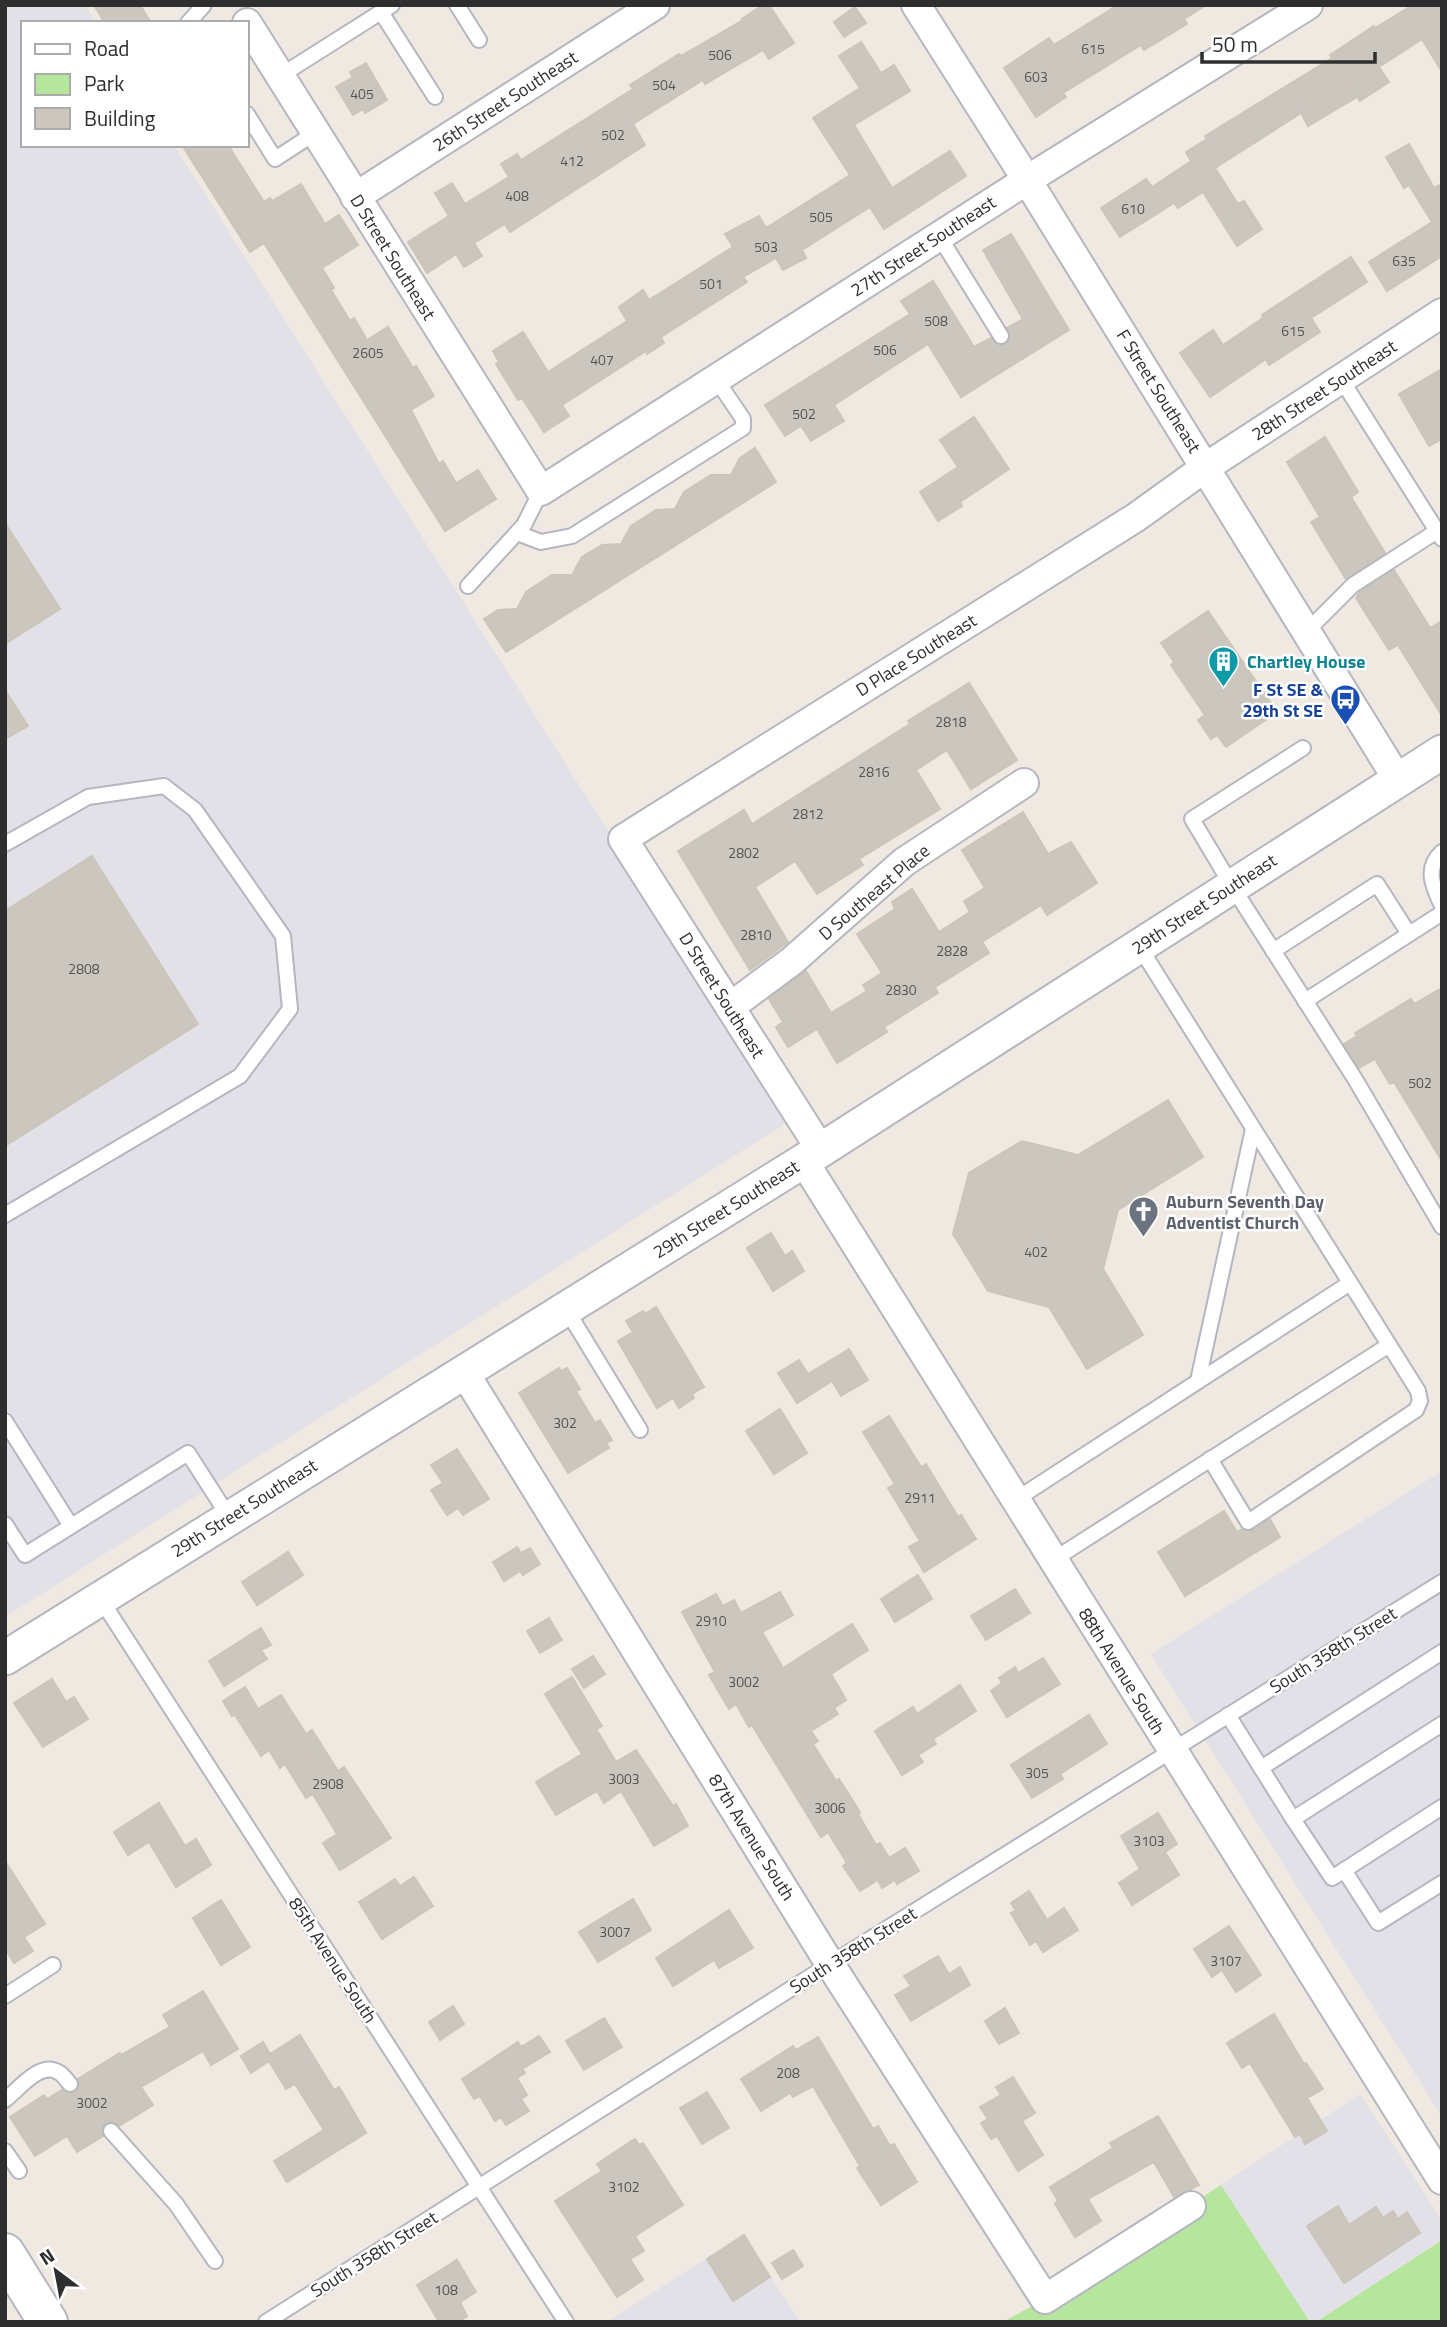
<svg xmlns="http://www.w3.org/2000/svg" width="1447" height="2327" font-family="'Titillium Web',sans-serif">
<rect width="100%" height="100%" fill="#efe9e1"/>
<g fill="#e3e1e8">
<path d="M5 5H85L96 23H23V145H174L791 1120 5 1617Z"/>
<path d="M1442 1471V2117L1151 1654Z"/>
<path d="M1360 2094 1442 2220V2239L1316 2322H1310L1221 2185Z"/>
<path d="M744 2234 800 2322H607Z"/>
</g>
<g fill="#b6e59e">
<path d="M1221 2185 1310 2322H1003L1045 2299Z"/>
<path d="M1442 2239V2322H1316L1442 2240Z"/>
</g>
<g fill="#cbc7bf" stroke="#cbc5ba" stroke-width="2">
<path d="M94 5H140L151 23H105Z"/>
<path d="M763 5H769L794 43 769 59 763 50 705 84 703 80 633 124 645 145 510 232 505 224 474 243 482 256 464 267 456 254 427 273 408 242 449 216 435 193 452 183 465 204 509 177 501 164 517 154 521 160 633 89 630 85 679 54 681 56 743 20 742 19Z"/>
<path d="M1118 5H1206L1184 19 1187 24 1144 50 1141 45 1063 93 1066 97 1036 117 1004 68 1049 38 1054 45Z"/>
<path d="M1413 5H1442V72L1422 39 1379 67 1389 82 1360 101 1357 97 1308 126 1301 113 1215 168 1238 204 1244 201 1262 229 1237 246 1203 192 1178 208 1174 203 1120 237 1101 208 1146 179 1152 187 1191 161 1186 152 1207 139 1205 136 1332 58 1330 55 1374 26 1375 28Z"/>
<path d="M855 7 866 23 844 37 834 22Z"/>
<path d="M861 42 881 73 894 65 910 91 854 125 892 188 950 151 966 176 884 229 870 207 802 250 806 258 783 270 776 258 743 277 747 282 661 337 664 343 647 354 646 351 562 405 569 416 544 432 522 398 518 400 496 364 499 362 493 351 523 332 548 372 627 321 619 307 643 290 649 300 733 247 725 234 759 216 766 228 850 175 813 118 860 88 839 56Z"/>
<path d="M366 63 387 100 365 113 363 109 353 115 336 87 353 77 350 72Z"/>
<path d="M1409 144 1434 188 1442 184V256L1387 291 1369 262 1432 222 1409 185 1404 188 1386 157Z"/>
<path d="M182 145H228L264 202 270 198 272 201 301 184 325 224 339 215 358 245 322 268 334 288 331 290 350 321 354 318 367 340 388 327 413 368 416 366 434 396 411 410 439 464 443 461 456 483 478 470 496 499 445 531 264 243 250 252Z"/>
<path d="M1011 234 1069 330 961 397 928 344 834 405 844 421 811 441 801 426 785 436 765 405 910 314 901 301 933 281 974 347 991 338 997 345 1007 344 1011 336 1007 328 1023 319 983 250Z"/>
<path d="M1351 257 1367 282 1311 318 1320 332 1269 365 1266 359 1210 397 1180 353 1213 330 1223 345 1263 318 1262 315Z"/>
<path d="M1442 369V439L1429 446 1399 394Z"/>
<path d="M974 417 1009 469 960 502 962 506 938 521 920 492 958 467 940 440Z"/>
<path d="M1325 437 1358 492 1351 497 1385 553 1346 579 1311 522 1320 517 1287 462Z"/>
<path d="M755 448 776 482 506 652 484 619 498 610 517 609 526 592 552 575H572L582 557 602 545 621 544 631 526 656 510 675 509 684 492 711 475H731L740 458Z"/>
<path d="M5 523 60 609 5 644Z"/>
<path d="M1394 570 1430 628 1442 621V716L1398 645 1389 650 1356 598 1359 593Z"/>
<path d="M1208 611 1277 712 1226 747 1217 735 1211 739 1198 720 1205 715 1171 665 1174 662 1161 643Z"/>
<path d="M969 683 1017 760 971 789 947 750 916 770 940 809 859 859 863 865 817 894 795 861 755 887 788 942 750 970 678 851 744 810 752 824 910 724 908 721Z"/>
<path d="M5 690 28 726 5 739Z"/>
<path d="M1023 812 1048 854 1071 842 1097 883 1047 915 1041 905 982 942 989 953 935 987 938 993 884 1027 887 1032 837 1063 817 1029 788 1047 776 1027 783 1022 769 999 806 971 831 1013 867 991 863 985 882 973 857 934 895 909 892 902 912 889 939 932 970 912 964 901 985 888 962 850Z"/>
<path d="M92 856 198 1024 5 1146V911Z"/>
<path d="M1442 988V1161L1394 1082 1390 1084 1375 1059 1359 1068 1344 1044 1357 1036 1355 1033 1411 999 1414 1004Z"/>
<path d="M1168 1100 1203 1157 1118 1210 1103 1269 1143 1335 1087 1369 1049 1307 988 1291 953 1234 969 1173 1022 1141 1078 1155Z"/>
<path d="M771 1233 785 1256 792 1251 804 1271 773 1291 747 1248Z"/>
<path d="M656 1307 704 1387 692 1394 694 1398 679 1408 673 1398 657 1408 618 1341 633 1332 626 1321 643 1311 645 1314Z"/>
<path d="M849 1349 868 1380 841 1396 832 1381 797 1403 778 1373 799 1360 808 1374Z"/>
<path d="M559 1368 561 1371 567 1368 580 1389 576 1391 595 1423 600 1420 612 1440 606 1443 609 1448 568 1473 519 1393Z"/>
<path d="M780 1409 807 1453 774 1474 746 1431Z"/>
<path d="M889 1416 921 1467 926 1464 958 1517 961 1515 976 1539 924 1572 909 1547 920 1541 888 1488 895 1484 863 1432Z"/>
<path d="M457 1449 489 1499 463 1515 458 1508 447 1515 431 1490 443 1483 431 1465Z"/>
<path d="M1224 1511 1237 1532 1242 1529 1253 1530 1270 1519 1280 1537 1185 1596 1158 1552Z"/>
<path d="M517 1547 521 1553 530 1548 540 1564 523 1575 520 1571 504 1581 493 1562Z"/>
<path d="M288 1552 303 1575 257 1605 242 1582Z"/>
<path d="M918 1575 932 1599 895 1622 881 1599Z"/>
<path d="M1015 1589 1030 1613 986 1640 971 1616Z"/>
<path d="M780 1592 793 1615 762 1632 783 1668 852 1624 868 1650 831 1674 846 1700 834 1708 838 1714 811 1731 818 1741 813 1744 836 1781 839 1779 860 1812 858 1814 876 1845 880 1843 889 1858 905 1848 919 1871 897 1884 895 1880 882 1888 878 1880 860 1891 843 1866 847 1863 828 1832 821 1837 752 1725 749 1727 736 1704 729 1709 709 1675 715 1672 682 1612 716 1594 723 1606 734 1600 741 1613Z"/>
<path d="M549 1618 562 1640 540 1653 527 1631Z"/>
<path d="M261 1628 271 1645 261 1650 267 1659 224 1686 209 1661Z"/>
<path d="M593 1656 605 1674 584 1688 572 1669Z"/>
<path d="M1043 1658 1060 1684 1007 1717 991 1691 1002 1683 999 1678 1015 1667 1018 1673Z"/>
<path d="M572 1677 602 1726 596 1729 616 1762 636 1750 673 1806 676 1804 688 1826 654 1846 621 1791 604 1803 597 1791 556 1815 536 1782 582 1754 545 1694Z"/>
<path d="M52 1679 66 1702 74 1697 88 1719 43 1747 14 1703Z"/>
<path d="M960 1685 976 1711 933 1739 936 1744 918 1755 923 1762 902 1775 875 1731 913 1707 917 1714Z"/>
<path d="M245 1687 258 1709 281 1695 306 1734 312 1730 338 1771 344 1767 391 1838 340 1870 323 1843 337 1834 313 1794 306 1798 285 1764 280 1768 269 1750 261 1756 235 1715 232 1716 223 1701Z"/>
<path d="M1089 1715 1107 1744 1060 1774 1063 1779 1032 1798 1011 1765Z"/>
<path d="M159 1803 185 1846 196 1839 211 1865 176 1887 149 1842 128 1855 114 1832Z"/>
<path d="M1158 1813 1177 1844 1165 1852 1179 1875 1132 1905 1119 1883 1140 1869 1121 1836Z"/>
<path d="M5 1861 45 1924 24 1937 33 1951 14 1963 5 1948Z"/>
<path d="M414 1877 433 1906 382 1939 359 1902 395 1879 400 1886Z"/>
<path d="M1029 1891 1047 1920 1064 1908 1078 1930 1043 1952 1036 1941 1030 1945 1011 1913 1016 1911 1011 1903Z"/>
<path d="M633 1899 651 1930 598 1962 579 1932Z"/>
<path d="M221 1900 250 1947 221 1965 193 1918Z"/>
<path d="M729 1910 753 1948 719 1968 714 1960 673 1986 656 1958Z"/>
<path d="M1229 1926 1261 1975 1236 1992 1222 1970 1212 1977 1194 1949Z"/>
<path d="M938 1956 949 1974 960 1967 970 1985 911 2021 895 1995 911 1986 904 1976Z"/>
<path d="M203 1991 238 2049 211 2065 203 2051 141 2087 153 2105 119 2126 113 2122 105 2123 102 2129 103 2136 77 2152 67 2136 35 2156 10 2117 44 2095 47 2099 62 2090 68 2093 76 2092 79 2086 78 2079 120 2053 121 2055 170 2027 163 2015Z"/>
<path d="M453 2006 464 2024 440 2040 429 2022Z"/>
<path d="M1005 2008 1019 2033 999 2044 985 2021Z"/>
<path d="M1274 2014 1304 2064 1306 2063 1323 2089 1307 2098 1327 2131 1305 2144 1300 2134 1295 2137 1250 2063 1242 2068 1227 2043Z"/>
<path d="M604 2018 622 2047 584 2070 566 2041Z"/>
<path d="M300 2035 334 2090 339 2087 366 2133 287 2182 274 2161 324 2130 295 2084 286 2089 269 2061 251 2073 241 2056 263 2042 270 2054Z"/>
<path d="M539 2036 550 2052 522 2069 525 2073 517 2078 527 2095 521 2099 529 2111 506 2125 501 2117 495 2121 480 2096 474 2099 462 2079 518 2042 521 2047Z"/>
<path d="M818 2037 873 2129 878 2126 890 2146 894 2144 917 2182 881 2205 857 2168 860 2166 813 2086 793 2097 790 2093 761 2111 741 2079 793 2046 796 2050Z"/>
<path d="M1013 2077 1035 2113 1022 2121 1043 2155 1018 2171 997 2136 991 2139 981 2123 988 2119 980 2107 1001 2095 996 2087Z"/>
<path d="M707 2092 729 2128 702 2144 680 2108Z"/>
<path d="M1158 2116 1199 2185 1174 2197 1154 2162 1088 2199 1101 2221 1075 2237 1055 2204 1058 2201 1050 2187 1113 2148 1110 2143Z"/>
<path d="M635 2139 639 2145 643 2143 683 2205 635 2236 644 2251 630 2259 643 2280 617 2297 555 2201 602 2171 597 2164Z"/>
<path d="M1338 2206 1349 2225 1376 2207 1383 2218 1393 2211 1398 2219 1407 2212 1420 2233 1344 2283 1307 2226Z"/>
<path d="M744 2235 770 2277 733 2301 707 2259Z"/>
<path d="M793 2250 803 2266 782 2279 772 2263Z"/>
<path d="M457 2260 476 2292 460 2302 467 2316 457 2322H439L417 2285Z"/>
</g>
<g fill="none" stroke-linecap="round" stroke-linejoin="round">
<defs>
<g id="service">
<path d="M457 5 479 40"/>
<path d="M381 12 435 97"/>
<path d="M188 23 204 5"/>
<path d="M280 76 392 5"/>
<path d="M247 114 275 159 315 133"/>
<path d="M939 236 1001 336"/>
<path d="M1341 379 1442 539"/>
<path d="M517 533 541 542 572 536 743 428V419L716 379"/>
<path d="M468 586 524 525 541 491"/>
<path d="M1307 631 1353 585 1437 531"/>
<path d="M1303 748 1192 819 1232 886 1355 1079 1442 1227"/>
<path d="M5 844 88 797 164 786 195 810 283 936 290 1009 240 1076 5 1215"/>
<path d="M1442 852C1424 868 1433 887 1442 906"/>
<path d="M1139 946 1418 1391 1420 1401 1416 1410 1248 1522 1210 1459"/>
<path d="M1273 951 1377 884 1409 934"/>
<path d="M1305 1001 1442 913"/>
<path d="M566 1309 640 1430"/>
<path d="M1198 1381 1253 1129"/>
<path d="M5 1421 71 1526"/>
<path d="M1015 1500 1350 1283"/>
<path d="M5 1524 25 1555 188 1453 229 1517"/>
<path d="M1053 1560 1389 1345"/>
<path d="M100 1598 566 2322"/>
<path d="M1228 1715 1293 1819 1442 1724"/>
<path d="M1261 1768 1442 1652"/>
<path d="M1293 1819 1332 1878 1442 1807"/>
<path d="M1344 1870 1378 1923 1442 1883"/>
<path d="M5 1996 53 1965"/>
<path d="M5 2100C18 2090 40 2061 58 2072 63 2074 67 2081 70 2084"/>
<path d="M111 2131 176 2204 215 2261"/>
<path d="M5 2151 19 2171"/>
<path d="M266 2322 830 1964 1442 1582"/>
</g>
<g id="minor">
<path d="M916 5 1027 180 1398 780"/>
<path d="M247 23 541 491 1027 180 1308 5"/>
<path d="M355 197 655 5"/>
<path d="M730 1007 792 961 904 862 1024 783"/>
<path d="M821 1150 623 839 1135 518 1206 467 1442 313"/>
<path d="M803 1160 1442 2180"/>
<path d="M464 1372 830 1964 1045 2299 1191 2206"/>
</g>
<path id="tertiary" d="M5 1658 821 1150 1442 752"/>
<path id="secondary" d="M5 2253 48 2322"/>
</defs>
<use href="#service" stroke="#b4b7c1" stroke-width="18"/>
<use href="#minor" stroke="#b4b7c1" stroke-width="32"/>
<use href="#tertiary" stroke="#b4b7c1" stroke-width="37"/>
<use href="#secondary" stroke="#b4b7c1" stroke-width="42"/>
<use href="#service" stroke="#fff" stroke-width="14"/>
<use href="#minor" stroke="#fff" stroke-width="28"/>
<use href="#tertiary" stroke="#fff" stroke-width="33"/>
<use href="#secondary" stroke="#fff" stroke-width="38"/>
</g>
<defs>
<symbol id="building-pin" viewBox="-11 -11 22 30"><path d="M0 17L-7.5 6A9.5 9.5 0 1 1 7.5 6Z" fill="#0f9aa8" stroke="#fff"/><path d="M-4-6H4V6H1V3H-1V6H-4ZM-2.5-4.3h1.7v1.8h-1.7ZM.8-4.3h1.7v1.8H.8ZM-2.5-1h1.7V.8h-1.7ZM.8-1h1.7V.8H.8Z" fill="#fff"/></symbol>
<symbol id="bus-pin" viewBox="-11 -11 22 30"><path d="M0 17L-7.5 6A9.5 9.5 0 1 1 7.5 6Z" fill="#1a4fb4" stroke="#fff"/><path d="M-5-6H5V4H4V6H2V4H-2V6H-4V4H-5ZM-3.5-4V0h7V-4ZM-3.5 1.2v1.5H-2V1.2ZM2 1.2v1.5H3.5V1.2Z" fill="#fff"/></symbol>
<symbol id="church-pin" viewBox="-11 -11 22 30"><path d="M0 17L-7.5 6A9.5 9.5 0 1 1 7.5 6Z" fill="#6b7280" stroke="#fff"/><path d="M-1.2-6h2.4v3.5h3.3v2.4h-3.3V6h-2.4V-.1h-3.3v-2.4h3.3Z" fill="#fff"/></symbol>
</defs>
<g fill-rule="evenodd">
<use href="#building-pin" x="1206" y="644" width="35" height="47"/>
<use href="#bus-pin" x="1328" y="682" width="35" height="47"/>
<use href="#church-pin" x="1126" y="1194" width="35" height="47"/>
</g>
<g text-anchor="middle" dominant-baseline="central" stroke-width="5" stroke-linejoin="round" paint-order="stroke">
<g font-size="14" fill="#555452">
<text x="1093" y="48">615</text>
<text x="720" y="54">506</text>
<text x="1036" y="76">603</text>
<text x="664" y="84">504</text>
<text x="362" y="93">405</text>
<text x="613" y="134">502</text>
<text x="572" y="160">412</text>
<text x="517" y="195">408</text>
<text x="1133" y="208">610</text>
<text x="821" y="216">505</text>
<text x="766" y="246">503</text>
<text x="1404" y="260">635</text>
<text x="711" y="283">501</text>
<text x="936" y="320">508</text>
<text x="1293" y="330">615</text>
<text x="885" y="349">506</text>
<text x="368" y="352">2605</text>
<text x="602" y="359">407</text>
<text x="804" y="413">502</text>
<text x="951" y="721">2818</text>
<text x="874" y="771">2816</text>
<text x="808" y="813">2812</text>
<text x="744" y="852">2802</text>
<text x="756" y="934">2810</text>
<text x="952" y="950">2828</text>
<text x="84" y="968">2808</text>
<text x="901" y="989">2830</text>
<text x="1420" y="1082">502</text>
<text x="1036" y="1251">402</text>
<text x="565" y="1422">302</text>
<text x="920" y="1497">2911</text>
<text x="711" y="1620">2910</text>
<text x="744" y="1681">3002</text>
<text x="1037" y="1772">305</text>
<text x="624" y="1778">3003</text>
<text x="328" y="1783">2908</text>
<text x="830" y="1807">3006</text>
<text x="1149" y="1840">3103</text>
<text x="615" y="1931">3007</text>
<text x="1226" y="1960">3107</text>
<text x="788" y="2072">208</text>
<text x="92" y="2102">3002</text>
<text x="624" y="2186">3102</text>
<text x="446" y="2289">108</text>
</g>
<g font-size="18" fill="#2e2e2e" stroke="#fff">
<text transform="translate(505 101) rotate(-33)">26th Street Southeast</text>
<text transform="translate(923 246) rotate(-33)">27th Street Southeast</text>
<text transform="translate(393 257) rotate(58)">D Street Southeast</text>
<text transform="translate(1324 390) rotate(-33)">28th Street Southeast</text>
<text transform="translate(1159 391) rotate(58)">F Street Southeast</text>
<text transform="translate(916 655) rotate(-32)">D Place Southeast</text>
<text transform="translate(874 892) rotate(-40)">D Southeast Place</text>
<text transform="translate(1204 904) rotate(-33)">29th Street Southeast</text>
<text transform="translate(722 995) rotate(58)">D Street Southeast</text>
<text transform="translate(726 1209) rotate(-32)">29th Street Southeast</text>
<text transform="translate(244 1508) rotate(-32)">29th Street Southeast</text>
<text transform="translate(1333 1650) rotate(-32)">South 358th Street</text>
<text transform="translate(1122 1671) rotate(58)">88th Avenue South</text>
<text transform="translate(752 1837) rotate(58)">87th Avenue South</text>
<text transform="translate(853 1950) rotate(-32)">South 358th Street</text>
<text transform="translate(333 1960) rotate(57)">85th Avenue South</text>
<text transform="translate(374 2254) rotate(-32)">South 358th Street</text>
</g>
<g font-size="18" font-weight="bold" fill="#0d838f" stroke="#fff" text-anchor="start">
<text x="1247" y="661">Chartley House</text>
</g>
<g font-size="18" font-weight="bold" fill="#164399" stroke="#fff" text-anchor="end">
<text x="1323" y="689">F St SE &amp;<tspan x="1323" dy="21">29th St SE</tspan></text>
</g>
<g font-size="18" font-weight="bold" fill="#5b616d" stroke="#fff" text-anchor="start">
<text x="1166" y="1201">Auburn Seventh Day<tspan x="1166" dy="21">Adventist Church</tspan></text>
</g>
</g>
<rect width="1447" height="2327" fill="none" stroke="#2e2e2e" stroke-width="14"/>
<rect x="21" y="21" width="228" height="126" fill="#ffffff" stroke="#ababab" stroke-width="2"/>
<rect x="35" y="44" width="35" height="10" fill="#ffffff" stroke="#ababab" stroke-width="2"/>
<text x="84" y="56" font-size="21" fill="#2e2e2e">Road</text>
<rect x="35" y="74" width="35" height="21" fill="#b6e59e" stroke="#ababab" stroke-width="2"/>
<text x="84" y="91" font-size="21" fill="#2e2e2e">Park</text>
<rect x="35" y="108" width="35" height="21" fill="#cbc7bf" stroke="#ababab" stroke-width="2"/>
<text x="84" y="126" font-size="21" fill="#2e2e2e">Building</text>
<g transform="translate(56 2271) rotate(328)" stroke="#ffffff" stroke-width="5" paint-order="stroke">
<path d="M0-5L12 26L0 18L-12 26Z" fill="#2e2e2e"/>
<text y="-10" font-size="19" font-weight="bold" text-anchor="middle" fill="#2e2e2e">N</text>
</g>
<path d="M1202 52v10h173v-10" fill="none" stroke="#2e2e2e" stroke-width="3.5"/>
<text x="1212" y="52" font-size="21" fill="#2e2e2e" stroke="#ffffff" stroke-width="5" paint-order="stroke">50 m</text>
</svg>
